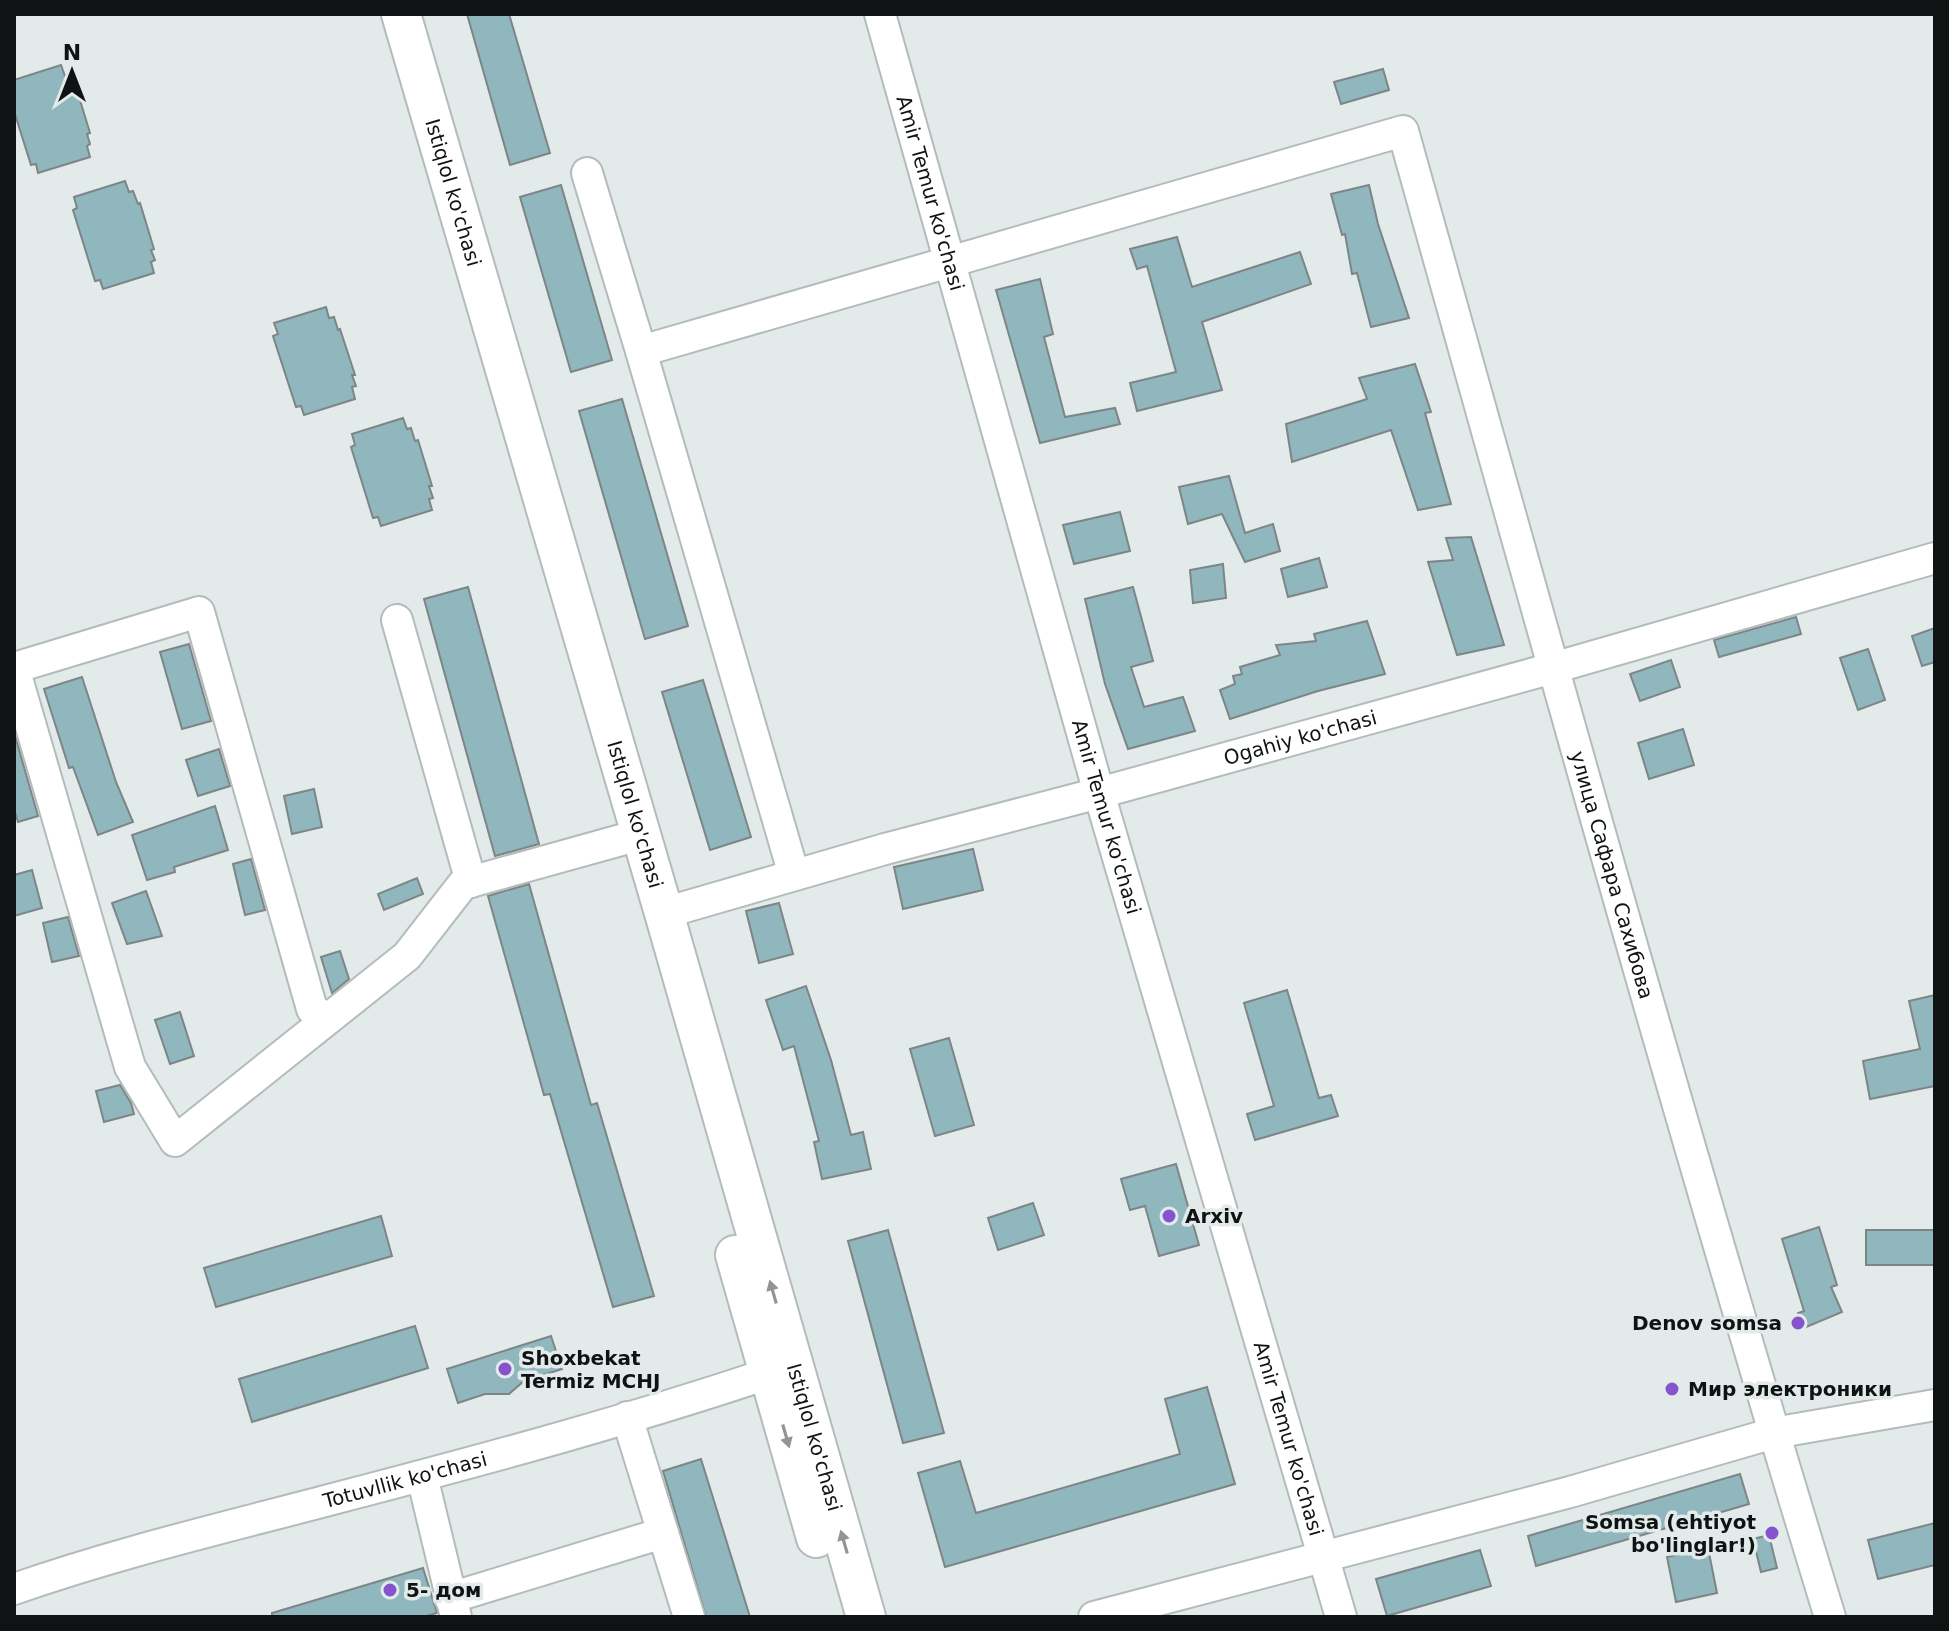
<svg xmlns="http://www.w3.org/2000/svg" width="1949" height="1631" font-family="'DejaVu Sans',sans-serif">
<rect width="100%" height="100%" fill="#e2ebea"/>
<g fill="#90b6be" stroke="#7e8587" stroke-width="2">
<path d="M467 14H509L550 153 510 165Z"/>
<path d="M61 65 65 76 69 75 73 88 76 87 90 133 87 134 90 144 87 146 90 157 38 173 36 164 31 165 14 111V80Z"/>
<path d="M1383 69 1389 90 1341 104 1334 82Z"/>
<path d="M125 181 129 192 133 191 138 204 140 203 154 249 151 250 155 260 151 262 154 273 103 289 100 280 95 281 73 210 77 208 74 197Z"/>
<path d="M561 185 612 360 571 372 520 197Z"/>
<path d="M1369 185 1378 224 1409 318 1371 327 1357 273 1352 274 1345 234 1342 235 1331 194Z"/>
<path d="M1177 237 1192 287 1300 252 1311 284 1202 322 1222 390 1137 411 1130 383 1176 372 1147 266 1137 269 1130 249Z"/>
<path d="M1040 279 1053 334 1044 337 1065 417 1115 408 1120 424 1040 443 996 290Z"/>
<path d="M326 307 329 318 334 317 338 330 340 329 355 375H352L356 386 352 387 355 399 304 415 301 406 296 407 273 336 278 334 274 323Z"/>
<path d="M1415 364 1431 412 1425 413 1451 504 1418 510 1391 430 1292 462 1286 424 1367 399 1359 378Z"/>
<path d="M622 399 688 626 645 639 579 411Z"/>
<path d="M403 418 407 429 411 428 415 441 418 440 432 486H429L433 498 429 499 432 510 381 526 378 517 373 518 351 447 355 445 352 434Z"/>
<path d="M1229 476 1245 533 1273 524 1280 551 1245 562 1222 514 1188 524 1179 487Z"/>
<path d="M1120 512 1130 551 1074 564 1063 525Z"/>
<path d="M1471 537 1504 645 1457 655 1428 562 1453 560 1446 538Z"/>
<path d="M1319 558 1327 587 1288 597 1281 569Z"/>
<path d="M1223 564 1226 598 1193 603 1190 570Z"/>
<path d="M468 587 539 844 495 856 424 599Z"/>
<path d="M1133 587 1153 661 1131 667 1144 707 1183 697 1195 731 1128 749 1105 684 1085 599Z"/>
<path d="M1796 617 1801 634 1719 657 1714 640Z"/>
<path d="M1367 621 1385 674 1318 691 1230 719 1220 690 1235 684 1233 676 1242 674 1240 667 1280 655 1276 645 1316 641 1314 634Z"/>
<path d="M1935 628V662L1922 666 1912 636Z"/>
<path d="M189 644 211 721 182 729 160 652Z"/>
<path d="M1868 649 1885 700 1858 710 1840 658Z"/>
<path d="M1671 660 1680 687 1640 701 1630 674Z"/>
<path d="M82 677 116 782 133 822 98 835 73 767 69 768 44 689Z"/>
<path d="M703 680 751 837 710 850 662 692Z"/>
<path d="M1683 729 1694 765 1649 779 1638 743Z"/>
<path d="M14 732 38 816 18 822 14 809Z"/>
<path d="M219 749 230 786 198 796 186 760Z"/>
<path d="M314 789 322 827 292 834 284 796Z"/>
<path d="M215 806 228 850 174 867 175 872 147 880 132 835Z"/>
<path d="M973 849 983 890 903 909 894 867Z"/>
<path d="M251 859 265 910 245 915 233 864Z"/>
<path d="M32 870 42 908 14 916V875Z"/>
<path d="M417 878 423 894 384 910 378 894Z"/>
<path d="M529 884 591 1105 597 1103 654 1296 613 1307 550 1094 544 1095 488 896Z"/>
<path d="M146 891 162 936 127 944 112 903Z"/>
<path d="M779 903 793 954 759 963 746 911Z"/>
<path d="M68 917 79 956 52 962 43 923Z"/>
<path d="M340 951 349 979 332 993 321 957Z"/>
<path d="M806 986 831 1060 851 1135 863 1132 871 1169 822 1179 814 1142 819 1141 794 1046 783 1050 766 1000Z"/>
<path d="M1287 990 1319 1098 1331 1095 1338 1116 1255 1140 1247 1114 1274 1106 1244 1003Z"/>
<path d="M1935 995V1086L1870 1099 1863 1061 1920 1049 1909 1001Z"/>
<path d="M180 1012 194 1056 170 1064 155 1020Z"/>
<path d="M949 1038 974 1125 935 1136 910 1049Z"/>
<path d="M120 1085 131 1103 134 1114 104 1122 96 1091Z"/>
<path d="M1176 1164 1199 1245 1159 1256 1145 1206 1130 1210 1121 1179Z"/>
<path d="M1033 1203 1044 1235 998 1250 988 1218Z"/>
<path d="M381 1216 392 1256 216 1307 204 1268Z"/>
<path d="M1819 1227 1837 1285 1831 1287 1842 1312 1804 1328 1798 1313 1804 1311 1782 1239Z"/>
<path d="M888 1230 944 1433 903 1443 848 1241Z"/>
<rect x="1866" y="1230" width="69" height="35"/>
<path d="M415 1326 428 1368 252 1422 239 1379Z"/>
<path d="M551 1336 562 1369 524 1381 509 1394H485L458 1403 447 1369Z"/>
<path d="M1207 1387 1235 1484 945 1567 918 1473 960 1461 976 1513 1180 1454 1165 1399Z"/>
<path d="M701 1459 750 1617H706L663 1471Z"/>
<path d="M1740 1474 1749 1504 1536 1566 1528 1536Z"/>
<path d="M1935 1523V1565L1878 1579 1868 1540Z"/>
<path d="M1769 1535 1777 1568 1761 1572 1753 1539Z"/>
<path d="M1708 1548 1717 1593 1676 1602 1667 1557Z"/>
<path d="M1480 1550 1491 1586 1387 1616 1376 1579Z"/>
<path d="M423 1568 437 1613 422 1617H272V1613Z"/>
</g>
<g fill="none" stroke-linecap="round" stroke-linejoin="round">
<defs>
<g id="minor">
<path id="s1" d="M880 14 1099 793 1341 1617"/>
<path d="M587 173 641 351 794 875"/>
<path id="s2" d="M641 351 1403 131C1542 627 1679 1124 1830 1617"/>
<path d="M397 620 471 882"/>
<path id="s3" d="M664 913 885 849 1099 793 1553 668 1935 558"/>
<path d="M327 1019 312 1009 199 612 14 668 130 1067 175 1141 407 956 463 884 621 840"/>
<path d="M627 1417 689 1617"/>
<path d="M422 1476 456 1617"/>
<path id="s4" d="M14 1589C117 1553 223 1528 329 1500 483 1460 638 1418 788 1367"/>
<path d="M450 1598 663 1533"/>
<path d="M1094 1617 1570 1492 1774 1433 1935 1405"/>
</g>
<g id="major">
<path id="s5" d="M401 14 664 913 866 1617"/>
<path d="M735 1255 816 1538"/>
</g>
</defs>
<use href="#minor" stroke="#b4bcbb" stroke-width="34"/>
<use href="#major" stroke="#b4bcbb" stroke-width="42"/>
<use href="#minor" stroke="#fff" stroke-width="30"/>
<use href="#major" stroke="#fff" stroke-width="38"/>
</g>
<defs><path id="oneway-solid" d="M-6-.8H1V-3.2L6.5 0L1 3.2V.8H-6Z" transform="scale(2)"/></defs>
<g fill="#939595">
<use href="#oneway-solid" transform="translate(773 1292) rotate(-106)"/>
<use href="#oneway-solid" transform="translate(786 1436) rotate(74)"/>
<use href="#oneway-solid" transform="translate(844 1542) rotate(-106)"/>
</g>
<g fill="#8554cc" stroke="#e2ebea" stroke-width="3">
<circle cx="1169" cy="1216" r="8"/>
<circle cx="1798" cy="1323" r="8"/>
<circle cx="505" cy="1369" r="8"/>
<circle cx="1672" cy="1389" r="8"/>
<circle cx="1772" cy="1533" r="8"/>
<circle cx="390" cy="1590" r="8"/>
</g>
<g text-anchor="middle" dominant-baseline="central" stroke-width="7" stroke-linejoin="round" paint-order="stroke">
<g font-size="20" fill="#101313" stroke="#e2ebea">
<text stroke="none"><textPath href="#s5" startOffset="186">Istiqlol ko'chasi</textPath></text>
<text stroke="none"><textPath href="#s1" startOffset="186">Amir Temur ko'chasi</textPath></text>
<text stroke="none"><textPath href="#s3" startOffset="660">Ogahiy ko'chasi</textPath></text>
<text stroke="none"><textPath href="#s5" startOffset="834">Istiqlol ko'chasi</textPath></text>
<text stroke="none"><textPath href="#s1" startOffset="834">Amir Temur ko'chasi</textPath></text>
<text stroke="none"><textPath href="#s2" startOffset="1566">улица Сафара Сахибова</textPath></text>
<text stroke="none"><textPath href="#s5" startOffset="1482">Istiqlol ko'chasi</textPath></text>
<text stroke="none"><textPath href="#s1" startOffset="1482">Amir Temur ko'chasi</textPath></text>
<text stroke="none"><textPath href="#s4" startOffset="406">Totuvllik ko'chasi</textPath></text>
</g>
<g font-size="20" font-weight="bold" fill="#101313" stroke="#e2ebea" text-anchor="start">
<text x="1185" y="1216">Arxiv</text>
<text x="1782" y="1323" text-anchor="end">Denov somsa</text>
<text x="521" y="1358">Shoxbekat<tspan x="521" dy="23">Termiz MCHJ</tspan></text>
<text x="1688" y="1389">Мир электроники</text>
<text x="1756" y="1522" text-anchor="end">Somsa (ehtiyot<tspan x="1756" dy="23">bo'linglar!)</tspan></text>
<text x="406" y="1590">5- дом</text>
</g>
</g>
<rect width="1949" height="1631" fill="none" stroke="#101313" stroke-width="32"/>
<g transform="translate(72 72)" stroke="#e2ebea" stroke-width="6" paint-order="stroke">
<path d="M0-6L14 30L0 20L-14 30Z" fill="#101313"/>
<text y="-12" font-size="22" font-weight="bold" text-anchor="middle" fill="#101313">N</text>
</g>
</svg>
